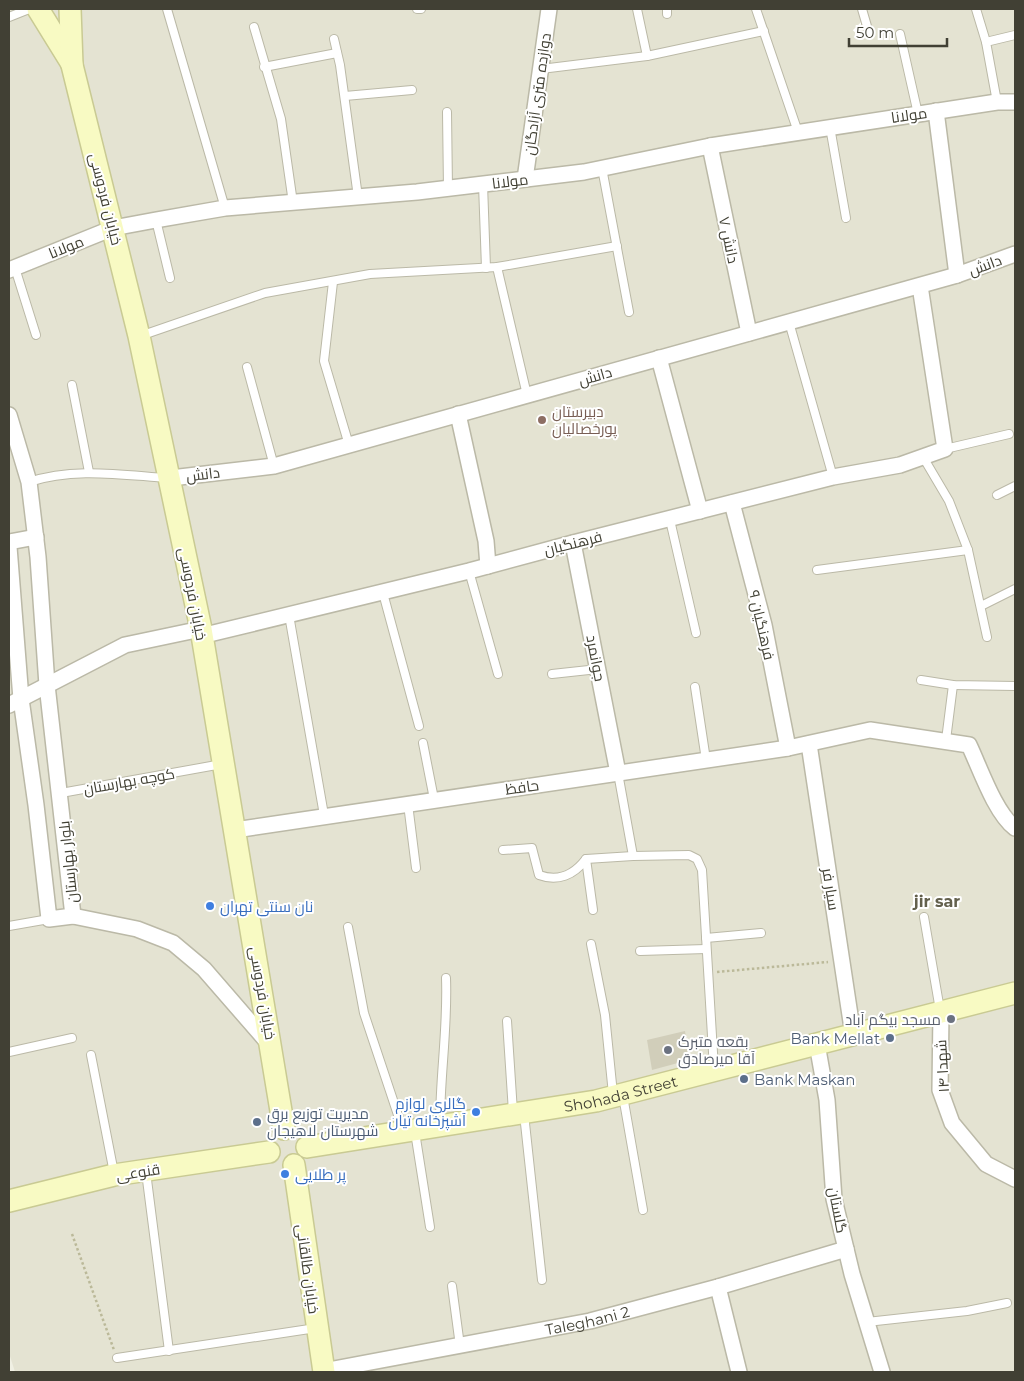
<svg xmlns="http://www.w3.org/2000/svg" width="1024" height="1381" font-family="Montserrat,Cairo,sans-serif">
<rect width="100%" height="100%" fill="#f0f0e3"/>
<path fill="#e4e3d2" d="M9 9H1015V1372H15L9 1353Z"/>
<path fill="#d1ceba" d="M685 1031 689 1060 652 1070 647 1040Z"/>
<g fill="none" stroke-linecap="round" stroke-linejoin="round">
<defs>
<g id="service">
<path d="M167 9 225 208"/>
<path d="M417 9H421"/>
<path d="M637 9 647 56 764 31"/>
<path d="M667 9V14"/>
<path d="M756 9 798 132"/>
<path d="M862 9 869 33"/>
<path d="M976 9 986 42"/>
<path d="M9 17 29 9"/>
<path d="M254 27 281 119 293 203"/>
<path d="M900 34 918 114"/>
<path d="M334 39 340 65 358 197"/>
<path d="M264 67 337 53"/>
<path d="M541 69 647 56"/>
<path d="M345 96 412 90"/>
<path d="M997 102 986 42 1015 35"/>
<path d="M447 112 448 189"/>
<path d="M830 127 846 218"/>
<path d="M602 168 629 312"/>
<path d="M483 184 486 268"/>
<path d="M156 220 170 278"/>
<path d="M497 267 527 395"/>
<path d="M15 268 36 335"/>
<path d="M333 282 324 361 349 445"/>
<path d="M789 322 833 477"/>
<path d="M140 336 265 293 370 274 497 267 617 246"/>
<path d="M247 367 274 466"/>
<path d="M72 385 89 472"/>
<path d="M945 449 1009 434"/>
<path d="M923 457 949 501 968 550 987 637"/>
<path d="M29 482C74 467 122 475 168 478"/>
<path d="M997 495 1015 486"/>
<path d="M670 520 696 633"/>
<path d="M817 570 968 550"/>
<path d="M469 571 498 674"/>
<path d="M383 593 419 726"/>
<path d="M981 606 1015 589"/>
<path d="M289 615 324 815"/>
<path d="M552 674 598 669"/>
<path d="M921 680 953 685 1015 686"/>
<path d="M695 687 706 760"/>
<path d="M946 740 953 685"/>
<path d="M423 743 434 799"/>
<path d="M618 773 633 856 689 855 697 859 702 870 714 1069"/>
<path d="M61 793 222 764"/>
<path d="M408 804 416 868"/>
<path d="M503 850 532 848 539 875C558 882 574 875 586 859L633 856"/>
<path d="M586 859 593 910"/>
<path d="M924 917 940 1010"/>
<path d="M9 926 49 919"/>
<path d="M348 927 364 1013 403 1130"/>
<path d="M706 938 761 933"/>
<path d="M591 944 605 1015 613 1094"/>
<path d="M640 951 706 949"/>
<path d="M507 1021 513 1112"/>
<path d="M9 1052 72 1038"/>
<path d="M91 1055 114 1173"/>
<path d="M623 1096 643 1210"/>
<path d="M524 1114 542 1280"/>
<path d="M440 1124C440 1075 448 1027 446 978"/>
<path d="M415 1132 430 1227"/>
<path d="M146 1172 169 1351"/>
<path d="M452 1286 460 1346"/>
<path d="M867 1322 967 1311 1007 1303"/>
<path d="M117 1358 316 1328"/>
</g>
<g id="minor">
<path d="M936 111 957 275"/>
<path d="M710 146 749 333"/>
<path d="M525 179 549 9"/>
<path d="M9 270 113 228 156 220 225 208 417 192 584 172 710 146 997 102H1015"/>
<path d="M659 358 700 511"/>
<path d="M458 414 486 541 488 566"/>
<path d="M9 415 29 482 38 557 47 685 73 916 49 919 36 805 21 699 9 547"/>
<path d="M171 478 274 466 957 275 1015 254"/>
<path d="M732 503 764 625 788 748"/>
<path d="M9 542 36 537"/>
<path d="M573 543 618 773"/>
<path d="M201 636 469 571 573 543 833 477 900 465 945 449 920 286"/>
<path d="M9 705 125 645 201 629"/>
<path d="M809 744 853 1035"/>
<path d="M235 830 788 748 870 730 969 745C980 768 995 813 1015 828"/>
<path d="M73 916 137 929 173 943 204 969 270 1045"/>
<path d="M941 1012 940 1090 952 1123 986 1164 1015 1179"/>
<path d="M817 1044 827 1100 834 1199 852 1274 882 1372"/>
<path d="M718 1287 739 1372"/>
<path id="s1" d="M323 1371 590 1321 718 1287 846 1249"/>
</g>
<g id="secondary">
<path d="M38 9 72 64"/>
<path d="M70 9 72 65 139 336 201 629 284 1129"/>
<path id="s2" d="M307 1147 596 1101 1015 993"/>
<path d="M294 1165 324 1372"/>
<path d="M9 1201 114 1175 269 1152"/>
</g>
</defs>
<use href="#service" stroke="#bbb9a7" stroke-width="10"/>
<use href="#minor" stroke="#bbb9a7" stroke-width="18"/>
<use href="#secondary" stroke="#c9ca93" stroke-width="24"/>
<g stroke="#bbb999" stroke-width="2.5" stroke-dasharray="2.5 2.5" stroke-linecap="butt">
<path d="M717 972 828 962"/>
<path d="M72 1234 114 1350"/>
</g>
<use href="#service" stroke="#fff" stroke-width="8"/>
<use href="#minor" stroke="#fff" stroke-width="15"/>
<use href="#secondary" stroke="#f8fac3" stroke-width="21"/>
</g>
<circle fill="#8d6e63" stroke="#fff" stroke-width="2" cx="542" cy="420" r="5"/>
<g fill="#3f7fe0" stroke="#fff" stroke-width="2">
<circle cx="210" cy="906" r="5"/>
<circle cx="476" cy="1112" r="5"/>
<circle cx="285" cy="1174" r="5"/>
</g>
<g fill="#6b7280" stroke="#fff" stroke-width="2">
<circle cx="951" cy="1019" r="5"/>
<circle cx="668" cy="1050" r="5"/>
</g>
<g fill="#5c6f8a" stroke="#fff" stroke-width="2">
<circle cx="890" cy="1038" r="5"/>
<circle cx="744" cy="1079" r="5"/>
<circle cx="257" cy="1122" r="5"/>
</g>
<g text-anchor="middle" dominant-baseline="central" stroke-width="4" stroke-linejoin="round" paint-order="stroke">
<g font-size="15" fill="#414034" stroke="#fff">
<text transform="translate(537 94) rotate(-82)">دوازده متری آزادگان</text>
<text transform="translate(909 115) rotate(-8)">مولانا</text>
<text transform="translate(510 181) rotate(-7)">مولانا</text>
<text transform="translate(106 199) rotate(76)">خیابان فردوسی</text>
<text transform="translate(729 240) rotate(78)">دانش ۷</text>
<text transform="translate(66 247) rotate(-22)">مولانا</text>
<text transform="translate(985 265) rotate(-20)">دانش</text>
<text transform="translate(595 376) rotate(-16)">دانش</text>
<text transform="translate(203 474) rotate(-7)">دانش</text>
<text transform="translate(573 543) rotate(-14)">فرهنگیان</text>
<text transform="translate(193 594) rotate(79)">خیابان فردوسی</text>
<text transform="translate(762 625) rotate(77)">فرهنگیان ۹</text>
<text transform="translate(596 658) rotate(79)">جوانمرد</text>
<text transform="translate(129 781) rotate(-10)">کوچه بهارستان</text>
<text transform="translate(522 787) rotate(-8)">حافظ</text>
<text transform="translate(68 862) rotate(-96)">بلوار بهارستان</text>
<text transform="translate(831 889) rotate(81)">سیار فر</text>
<text transform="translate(263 993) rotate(80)">خیابان فردوسی</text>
<text transform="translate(942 1066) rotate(-93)">شهدا ۱۴</text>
<text stroke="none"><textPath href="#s2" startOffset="318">Shohada Street</textPath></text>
<text transform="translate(138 1172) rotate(-9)">قنوعی</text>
<text transform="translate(838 1210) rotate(79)">گلستان</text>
<text transform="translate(308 1269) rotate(82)">خیابان طالقانی</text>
<text stroke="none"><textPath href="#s1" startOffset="269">Taleghani 2</textPath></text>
</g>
<g font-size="15" fill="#785e54" stroke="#fff" text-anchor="start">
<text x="552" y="411">دبیرستان<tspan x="552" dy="17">پورخصالیان</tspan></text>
</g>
<g font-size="15" fill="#366cbe" stroke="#fff" text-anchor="start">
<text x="220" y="906">نان سنتی تهران</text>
<text x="466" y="1103" text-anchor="end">گالری لوازم<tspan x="466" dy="17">آشپزخانه تیان</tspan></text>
<text x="295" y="1174">پر طلایی</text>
</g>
<g font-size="15" fill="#5b616d" stroke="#fff" text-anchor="end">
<text x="941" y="1019">مسجد بیگم آباد</text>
<text x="678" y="1041" text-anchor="start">بقعه متبرک<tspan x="678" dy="17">آقا میرصادق</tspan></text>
</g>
<g font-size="15" fill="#4e5e75" stroke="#fff" text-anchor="start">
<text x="880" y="1038" text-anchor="end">Bank Mellat</text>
<text x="754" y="1079">Bank Maskan</text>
<text x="267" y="1113">مدیریت توزیع برق<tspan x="267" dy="17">شهرستان لاهیجان</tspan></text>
</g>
<g font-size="16" font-weight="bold" fill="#63604c" stroke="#fff">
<text x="937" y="901">jir sar</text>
</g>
</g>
<rect width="1024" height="1381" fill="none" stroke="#414034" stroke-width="20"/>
<path d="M849 38v8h98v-8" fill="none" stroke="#414034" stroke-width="2.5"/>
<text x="856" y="38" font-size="15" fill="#414034" stroke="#ffffff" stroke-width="4" paint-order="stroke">50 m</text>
</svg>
